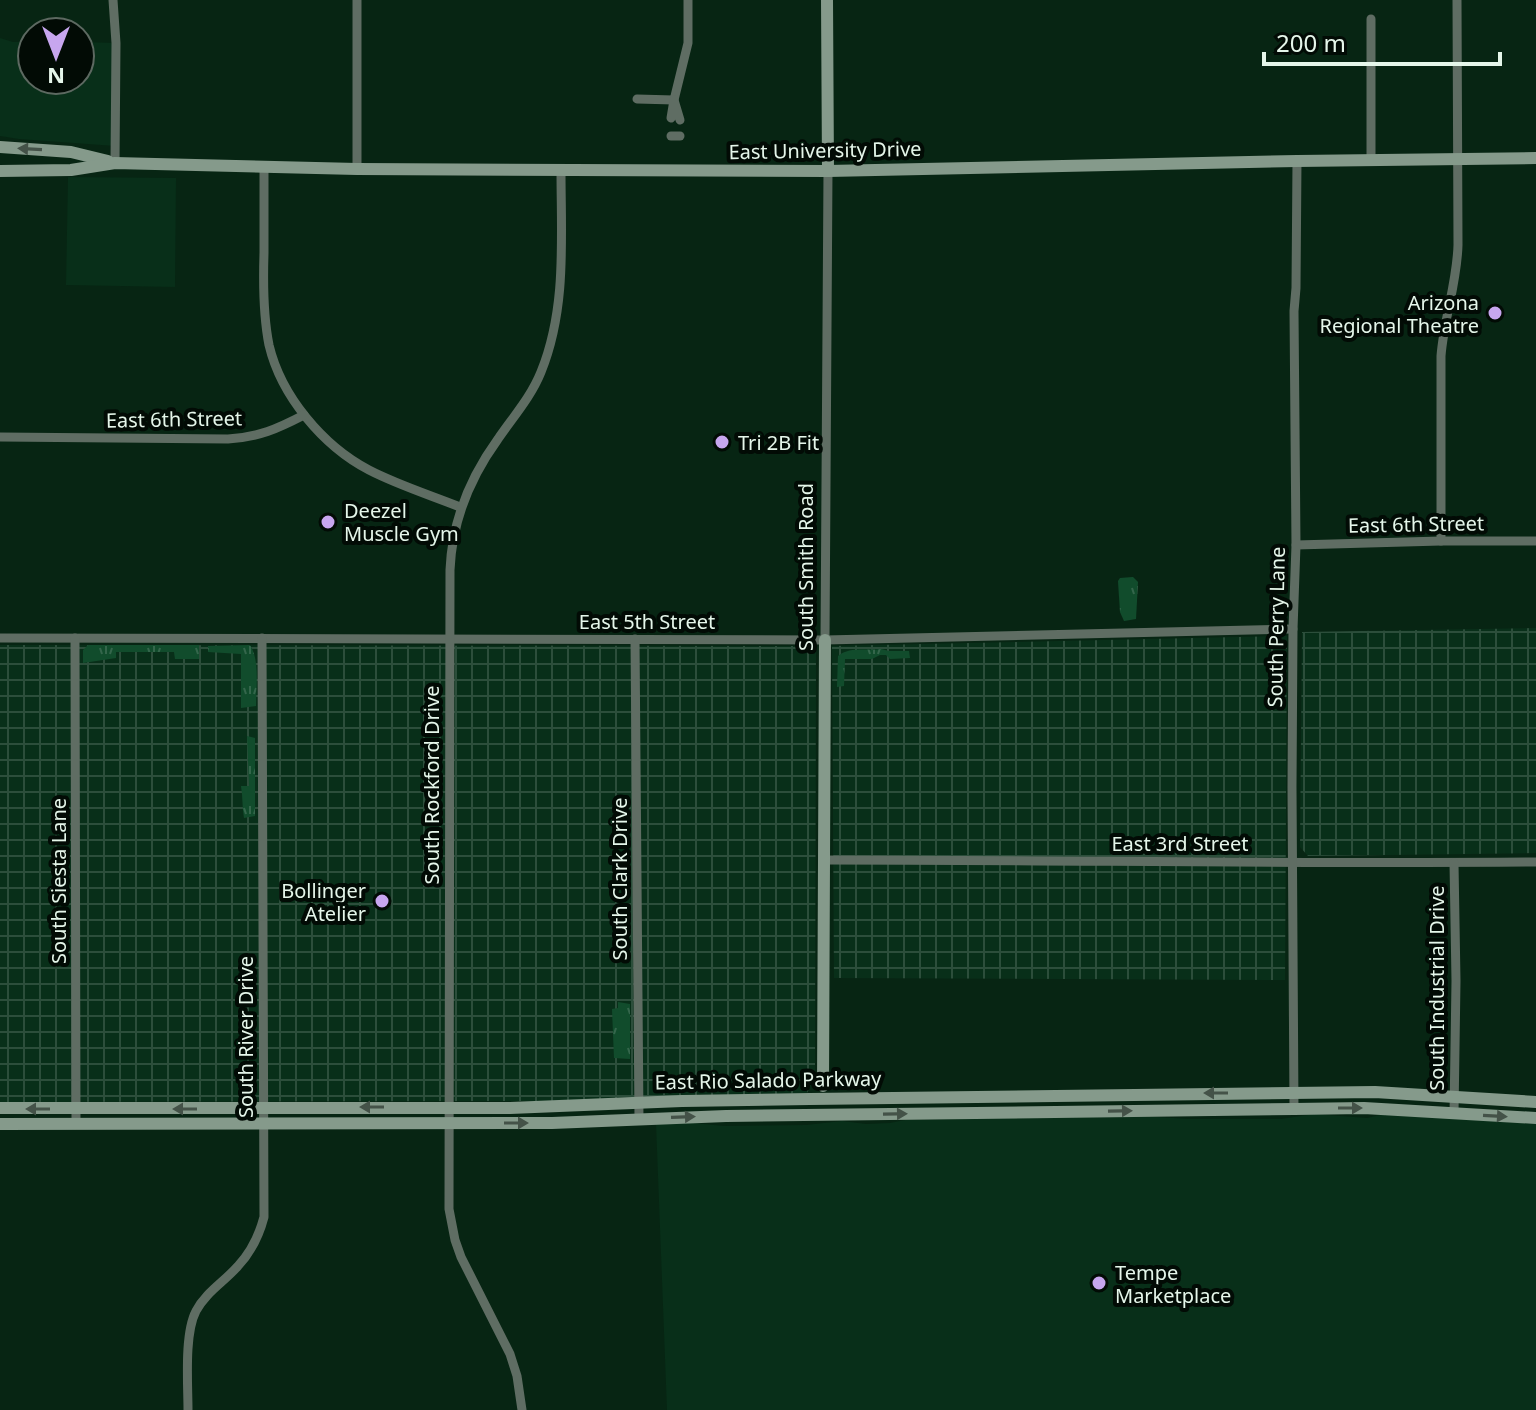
<svg xmlns="http://www.w3.org/2000/svg" width="1536" height="1410" font-family="'Noto Sans',sans-serif">
<defs>
<pattern id="industrial-grid" width="8" height="8" patternUnits="userSpaceOnUse" patternTransform="scale(2)"><rect width="8" height="8" fill="#082f19"/><path d="M0 4h8M4 0v8" fill="none" stroke="#2c4e3b"/></pattern>
<pattern id="grass-tufts" width="24" height="20" patternUnits="userSpaceOnUse" patternTransform="scale(2)"><rect width="24" height="20" fill="#114c2c"/><path d="M3 7l-1-3M5 7V3M7 7l1-3M15 17l-1-3M17 17v-4M19 17l1-3" fill="none" stroke="#34664b"/></pattern>
</defs>
<rect width="100%" height="100%" fill="#072513"/>
<g fill="#082f19">
<path d="M0 38 13 42H32V80H80V42L116 43 115 146 19 139 0 136Z"/>
<path d="M68 177 176 178 175 287 66 285Z"/>
<path d="M1314 1114 1367 1118 1384 1114 1536 1124V1410H667L656 1124 684 1122 724 1126 806 1125 842 1121 866 1124 890 1123 905 1120 1142 1116 1189 1119H1281Z"/>
</g>
<g fill="url(#industrial-grid)">
<path d="M1536 628V853L1308 856 1300 847 1302 632Z"/>
<path d="M1287 636 1285 980 834 978 832 646Z"/>
<path d="M0 645 816 646 815 1077 807 1093 545 1101 0 1102Z"/>
</g>
<g fill="url(#grass-tufts)">
<path d="M1133 577 1138 582 1136 619 1124 621 1120 612 1118 581 1120 578Z"/>
<path d="M88 645H199V659H175L174 652H116V658L83 663V650Z"/>
<path d="M250 645C260 660 256 688 256 706L241 708V654L208 652V646Z"/>
<path d="M881 649 889 651H909L910 658 890 659 886 655H880L872 659H845L844 686 837 687 838 656C850 646 867 651 881 649Z"/>
<path d="M247 736 255 738V816L244 818C242 808 243 797 241 786H249Z"/>
<path d="M618 1002 630 1004V1059L614 1058 612 1009 618 1008Z"/>
</g>
<g fill="none" stroke-linecap="round" stroke-linejoin="round">
<g stroke="#5f6d63" stroke-width="9">
<path d="M113 0 116 43 115 163"/>
<path d="M1371 19V160"/>
<path d="M637 99 674 100 688 43V0"/>
<path d="M671 118 674 100 680 120"/>
<path d="M671 136H680"/>
<path d="M264 168C264 196 264 225 264 253 263 284 263 315 269 345 281 396 323 446 369 470 398 485 430 495 460 507"/>
<path d="M357 169V0"/>
<path d="M0 437 228 439C259 437 277 429 304 415"/>
<path d="M1441 541V356C1444 318 1457 283 1458 245L1457 0"/>
<path d="M1296 545 1441 541H1536"/>
<path d="M0 638 825 640 1293 629"/>
<path d="M75 638 76 1124"/>
<path d="M635 639 639 1119"/>
<path d="M825 640 828 171"/>
<path d="M825 860C1062 860 1299 864 1536 862"/>
<path d="M1294 1109 1292 787 1293 629 1296 545 1294 311 1296 288 1297 161"/>
<path d="M1454 1114 1456 981 1454 863"/>
<path d="M188 1410C188 1384 184 1334 196 1311 206 1292 224 1282 238 1266 251 1252 259 1236 264 1217L262 638"/>
<path d="M522 1410 517 1376 510 1354 461 1257 455 1240 449 1209 450 570C452 521 469 479 498 439 513 417 531 397 541 372 567 308 561 238 561 171"/>
</g>
<g stroke="#859a8b" stroke-width="12">
<path d="M827 0 828 171"/>
<path d="M0 147 71 152 108 161"/>
<path d="M0 171 71 170 115 163 357 169 828 171 1297 161 1536 158"/>
<path d="M823 1086 825 640"/>
<path d="M0 1108H510L682 1101 810 1099 1375 1092 1536 1102"/>
<path d="M0 1124 552 1123 726 1116 1294 1109 1364 1108 1536 1118"/>
</g>
</g>
<defs><path id="oneway-solid" d="M-6-.8H1V-3.2L6.5 0L1 3.2V.8H-6Z" transform="scale(2)"/></defs>
<g fill="#445248">
<use href="#oneway-solid" transform="translate(30 149) rotate(-177)"/>
<use href="#oneway-solid" transform="translate(1216 1093) rotate(180)"/>
<use href="#oneway-solid" transform="translate(372 1107) rotate(-180)"/>
<use href="#oneway-solid" transform="translate(1350 1108)"/>
<use href="#oneway-solid" transform="translate(38 1109) rotate(-180)"/>
<use href="#oneway-solid" transform="translate(185 1109) rotate(180)"/>
<use href="#oneway-solid" transform="translate(1120 1111) rotate(-1)"/>
<use href="#oneway-solid" transform="translate(895 1114) rotate(-1)"/>
<use href="#oneway-solid" transform="translate(1495 1116) rotate(3)"/>
<use href="#oneway-solid" transform="translate(683 1117) rotate(-2)"/>
<use href="#oneway-solid" transform="translate(516 1123)"/>
</g>
<g fill="#c7a6ef" stroke="#020b05" stroke-width="3">
<circle cx="1495" cy="313" r="8"/>
<circle cx="722" cy="442" r="8"/>
<circle cx="328" cy="522" r="8"/>
<circle cx="382" cy="901" r="8"/>
<circle cx="1099" cy="1283" r="8"/>
</g>
<g text-anchor="middle" dominant-baseline="central" stroke-width="8" stroke-linejoin="round" paint-order="stroke">
<g font-size="20" fill="#e5f6ea" stroke="#020b05">
<text transform="translate(825 150) rotate(-1)">East University Drive</text>
<text transform="translate(174 419) rotate(-1)">East 6th Street</text>
<text transform="translate(1416 524) rotate(-1)">East 6th Street</text>
<text transform="translate(805 567) rotate(-90)">South Smith Road</text>
<text x="647" y="621">East 5th Street</text>
<text transform="translate(1276 627) rotate(-89)">South Perry Lane</text>
<text transform="translate(431 785) rotate(-90)">South Rockford Drive</text>
<text x="1180" y="843">East 3rd Street</text>
<text transform="translate(619 879) rotate(-90)">South Clark Drive</text>
<text transform="translate(58 881) rotate(-90)">South Siesta Lane</text>
<text transform="translate(1436 988) rotate(-90)">South Industrial Drive</text>
<text transform="translate(245 1037) rotate(-90)">South River Drive</text>
<text transform="translate(768 1080) rotate(-1)">East Rio Salado Parkway</text>
</g>
<g font-size="20" fill="#e5f6ea" stroke="#020b05" text-anchor="start">
<text x="1479" y="302" text-anchor="end">Arizona<tspan x="1479" dy="23">Regional Theatre</tspan></text>
<text x="738" y="442">Tri 2B Fit</text>
<text x="344" y="510">Deezel<tspan x="344" dy="23">Muscle Gym</tspan></text>
<text x="366" y="890" text-anchor="end">Bollinger<tspan x="366" dy="23">Atelier</tspan></text>
<text x="1115" y="1272">Tempe<tspan x="1115" dy="23">Marketplace</tspan></text>
</g>
</g>
<g transform="translate(56 56) rotate(180)"><circle r="38" fill="#020b05" stroke="#5d6961" stroke-width="2"/>
<path d="M0-6L14 30L0 20L-14 30Z" fill="#c7a6ef"/>
<text y="-12" font-size="22" font-weight="bold" text-anchor="middle" fill="#e5f6ea">N</text>
</g>
<path d="M1264 52v12h236v-12" fill="none" stroke="#e5f6ea" stroke-width="4"/>
<text x="1276" y="52" font-size="24" fill="#e5f6ea" stroke="#020b05" stroke-width="6" paint-order="stroke">200 m</text>
</svg>
